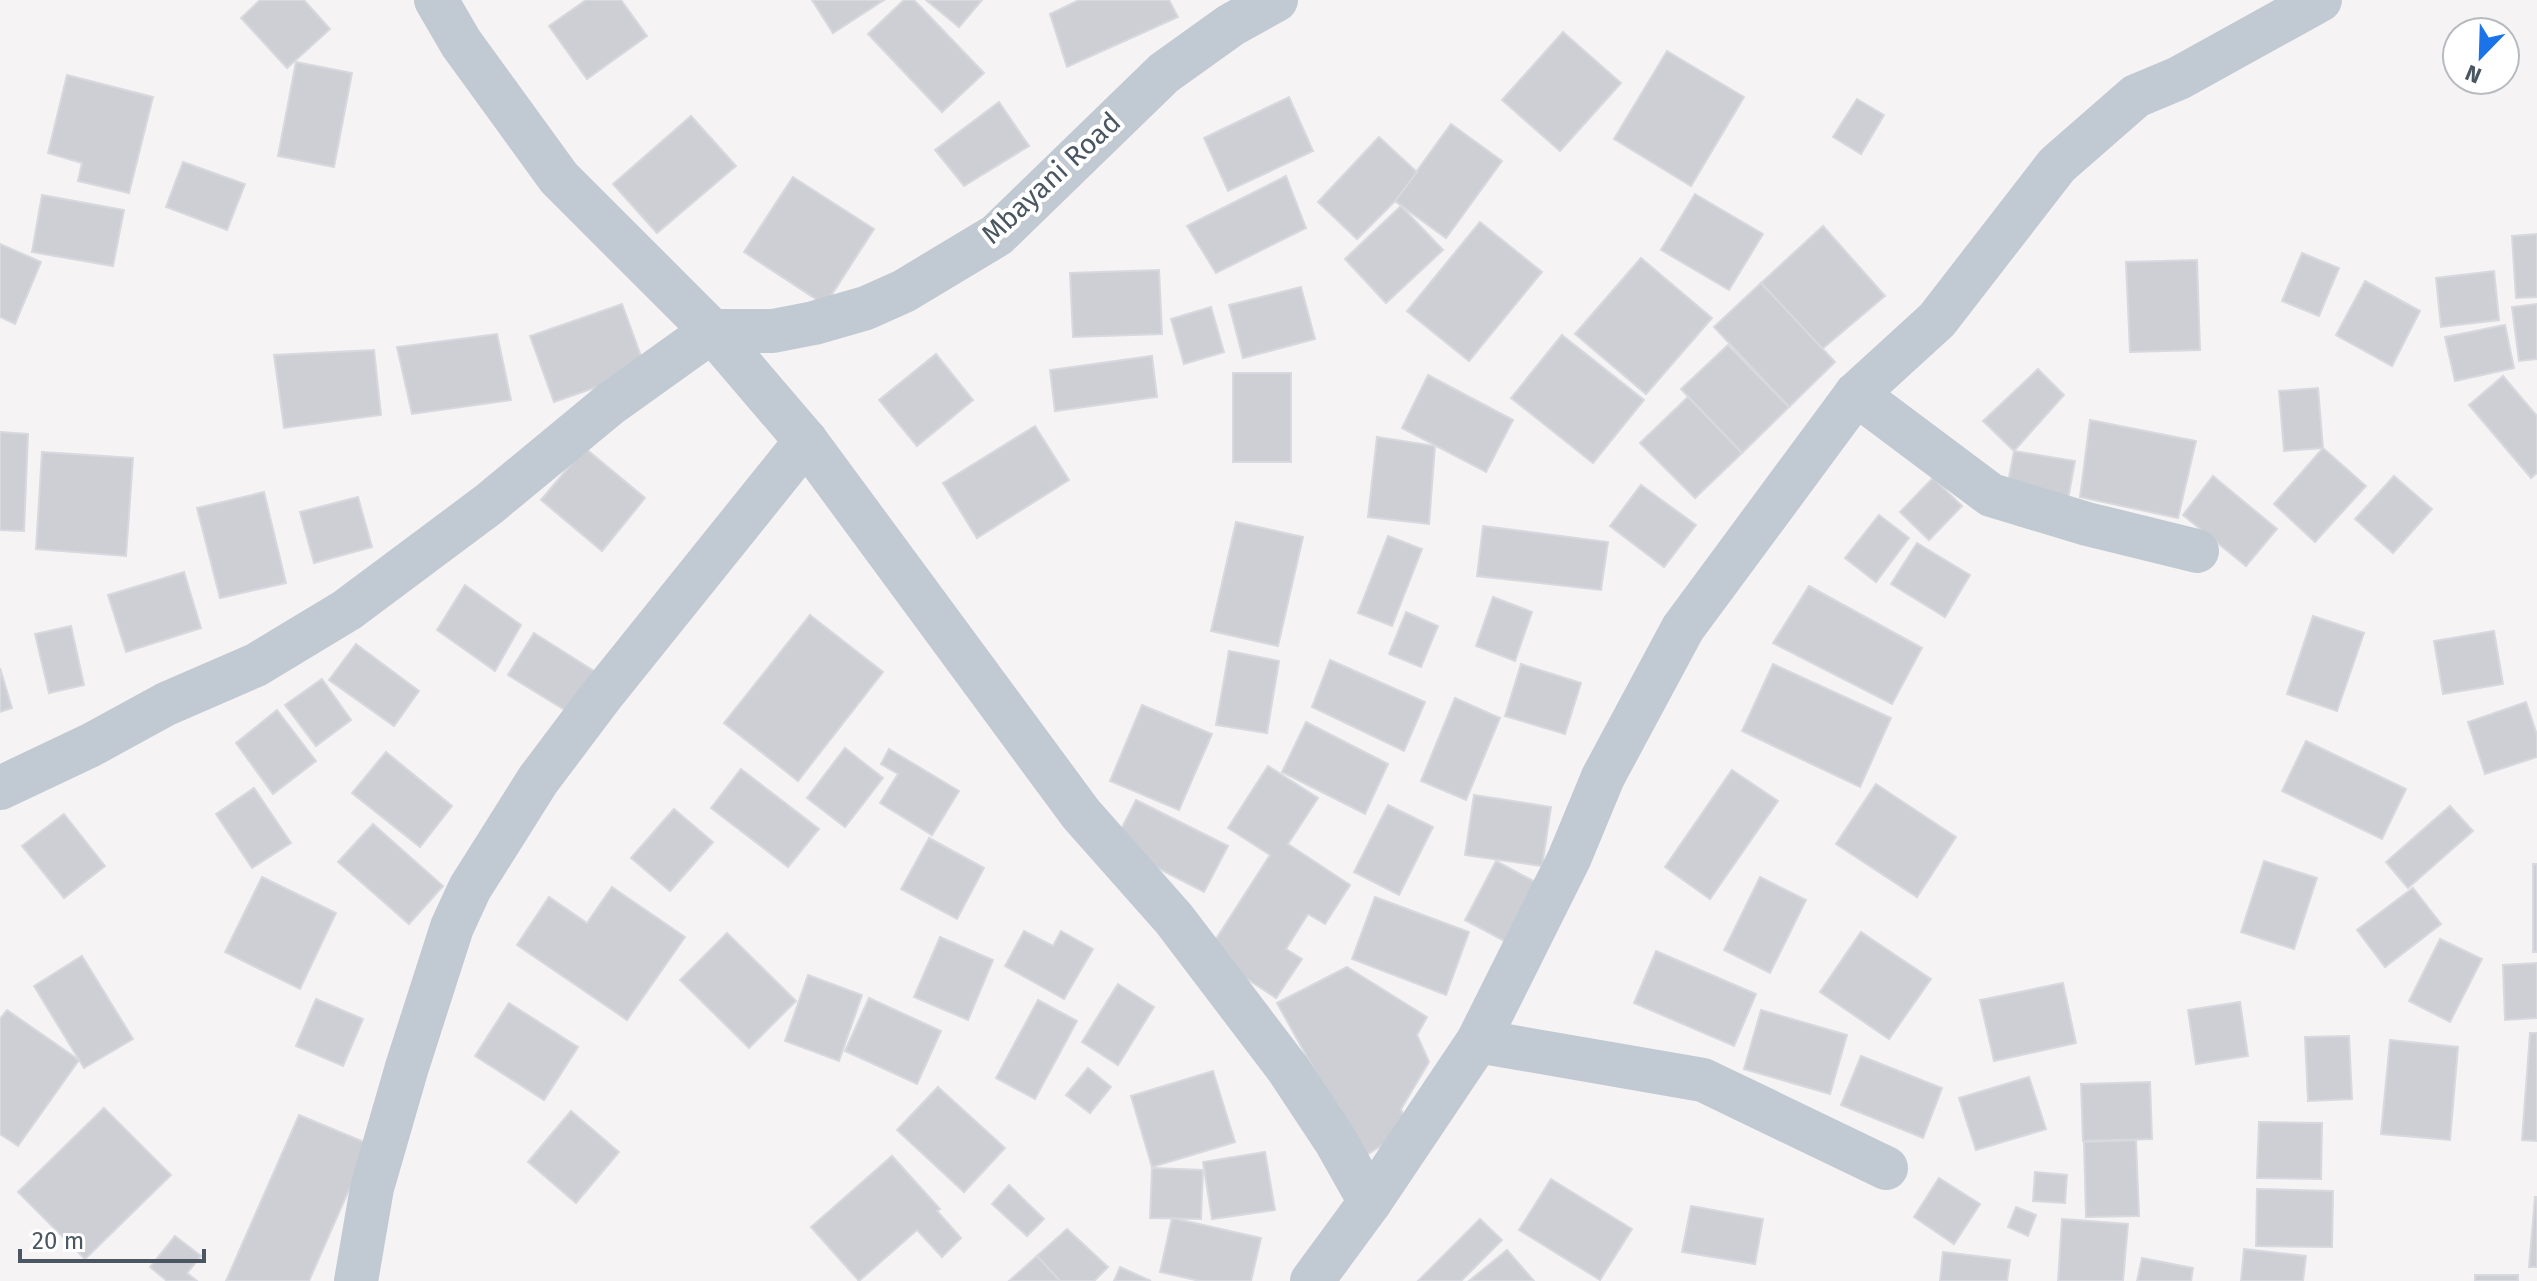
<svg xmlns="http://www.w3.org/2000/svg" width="2537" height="1281" font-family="'Fira Sans',sans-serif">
<rect width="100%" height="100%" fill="#f5f3f3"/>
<g fill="#cdcfd5" stroke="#d7d9de" stroke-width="2">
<path d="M260 0H304L330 29 287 68 241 18Z"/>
<path d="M586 0H621L647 36 587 79 549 26Z"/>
<path d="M812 0H884L833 33Z"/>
<path d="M904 0H914L984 73 942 112 868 34Z"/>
<path d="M926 0H982L959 27Z"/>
<path d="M1079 0H1169L1178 17 1067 67 1050 14Z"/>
<path d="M1563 32 1621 83 1560 151 1502 100Z"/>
<path d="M1667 51 1744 97 1691 186 1614 139Z"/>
<path d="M296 62 352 73 334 167 278 156Z"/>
<path d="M67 75 153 97 129 193 78 181 82 163 48 153Z"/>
<path d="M1289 97 1313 151 1228 191 1204 138Z"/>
<path d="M1857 99 1884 115 1861 154 1833 137Z"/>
<path d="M999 102 1029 146 964 186 935 150Z"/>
<path d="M691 116 736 166 657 233 613 184Z"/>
<path d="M1451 124 1502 161 1446 238 1395 201Z"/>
<path d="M1379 137 1417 172 1395 201 1357 239 1318 202Z"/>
<path d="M183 162 245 184 227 230 166 207Z"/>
<path d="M1286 176 1306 228 1216 273 1187 226Z"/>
<path d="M793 177 874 229 825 305 744 252Z"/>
<path d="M1695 194 1763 234 1729 290 1661 250Z"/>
<path d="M42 195 124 210 113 266 32 252Z"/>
<path d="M1401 206 1443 250 1386 303 1345 259Z"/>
<path d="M1480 222 1542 272 1469 361 1407 311Z"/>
<path d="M1823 226 1885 296 1822 349 1761 283Z"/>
<path d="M2537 234V297L2516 298 2512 236Z"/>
<path d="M0 244 41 262 15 324 0 317Z"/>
<path d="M2302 253 2339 268 2319 316 2282 301Z"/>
<path d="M1641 258 1712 318 1646 394 1575 334Z"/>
<path d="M2197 260 2200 350 2130 352 2126 262Z"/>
<path d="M1159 270 1162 334 1073 337 1070 273Z"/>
<path d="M2494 271 2499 320 2441 327 2436 278Z"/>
<path d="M2365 281 2420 311 2392 366 2336 335Z"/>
<path d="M1761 283 1835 362 1789 407 1714 327Z"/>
<path d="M1301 287 1315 339 1243 358 1229 305Z"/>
<path d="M622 304 646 370 554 402 530 336Z"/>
<path d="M2537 304V359L2519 361 2512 307Z"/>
<path d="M1211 307 1224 352 1184 364 1171 319Z"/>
<path d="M2505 325 2514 368 2455 381 2445 337Z"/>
<path d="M497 334 511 400 412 414 397 347Z"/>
<path d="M1562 335 1644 400 1593 463 1511 398Z"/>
<path d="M1728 345 1789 407 1742 453 1681 389Z"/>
<path d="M374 350 381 415 284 428 274 355Z"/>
<path d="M936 354 973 400 917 446 879 400Z"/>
<path d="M1152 356 1157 397 1055 411 1050 370Z"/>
<path d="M2038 369 2064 395 2014 451 1983 421Z"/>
<rect x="1233" y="373" width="58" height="89"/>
<path d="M1428 375 1513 420 1486 472 1402 428Z"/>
<path d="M2503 376 2537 416V473L2531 478 2469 405Z"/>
<path d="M2318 388 2323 448 2284 451 2279 391Z"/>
<path d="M1688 397 1742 453 1695 498 1640 443Z"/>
<path d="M2090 420 2196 441 2178 518 2080 497Z"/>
<path d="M1035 426 1069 480 977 538 943 483Z"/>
<path d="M0 432 28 434 24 531 0 530Z"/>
<path d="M1377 437 1435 446 1429 524 1368 517Z"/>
<path d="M585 448 645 498 602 551 541 500Z"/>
<path d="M2323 448 2366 486 2315 542 2274 504Z"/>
<path d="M2014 451 2075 461 2068 499 2007 488Z"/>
<path d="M42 452 133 458 126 556 36 549Z"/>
<path d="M2213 476 2277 529 2246 566 2183 515Z"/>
<path d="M2394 476 2432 509 2393 553 2355 519Z"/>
<path d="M1933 478 1962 506 1929 540 1900 512Z"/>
<path d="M1641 485 1696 525 1664 567 1610 526Z"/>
<path d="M264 492 286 583 220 598 197 508Z"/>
<path d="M358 497 372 547 314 563 300 512Z"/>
<path d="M1879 515 1909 538 1876 582 1845 558Z"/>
<path d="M1236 522 1303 537 1278 646 1211 631Z"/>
<path d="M1483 526 1608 542 1601 590 1477 576Z"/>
<path d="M1388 536 1422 549 1392 626 1358 613Z"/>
<path d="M1917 543 1970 575 1945 617 1891 584Z"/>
<path d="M184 572 201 628 126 652 108 595Z"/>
<path d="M465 585 521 625 495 671 437 630Z"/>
<path d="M1809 586 1922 648 1892 704 1773 643Z"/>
<path d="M1493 597 1532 612 1515 661 1476 646Z"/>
<path d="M1406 612 1438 626 1421 667 1389 654Z"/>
<path d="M810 615 883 672 798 781 724 723Z"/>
<path d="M2313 616 2364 633 2337 711 2287 694Z"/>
<path d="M71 626 84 685 49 693 35 634Z"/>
<path d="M2494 631 2503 684 2443 694 2434 641Z"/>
<path d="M534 633 602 676 576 717 508 675Z"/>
<path d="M356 644 419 691 394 726 329 680Z"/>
<path d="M1229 651 1279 661 1267 733 1216 725Z"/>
<path d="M1330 660 1425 702 1404 751 1312 707Z"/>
<path d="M1521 664 1581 683 1565 734 1505 716Z"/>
<path d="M1773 664 1891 718 1860 787 1742 731Z"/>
<path d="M0 668 12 708 0 712Z"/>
<path d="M322 679 351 720 316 746 285 705Z"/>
<path d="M1455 698 1500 718 1466 800 1421 781Z"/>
<path d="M2526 702 2537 735V757L2485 774 2468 722Z"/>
<path d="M1142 705 1212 734 1179 810 1110 781Z"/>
<path d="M277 710 316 761 273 794 236 743Z"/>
<path d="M1306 722 1388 764 1365 814 1282 772Z"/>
<path d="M2306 741 2406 789 2382 839 2282 791Z"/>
<path d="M845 748 883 778 845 827 807 798Z"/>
<path d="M889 749 959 791 932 835 880 803 898 774 881 764Z"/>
<path d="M386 752 452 806 420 847 352 793Z"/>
<path d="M1268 766 1318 798 1288 844 1350 885 1325 924 1308 914 1286 949 1302 959 1276 998 1207 953 1270 855 1228 828Z"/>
<path d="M741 769 819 829 788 867 711 808Z"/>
<path d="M1732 770 1778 801 1710 899 1665 867Z"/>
<path d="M1876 784 1956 837 1917 897 1836 844Z"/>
<path d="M254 788 291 843 252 868 216 814Z"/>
<path d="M1474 795 1551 807 1542 866 1465 855Z"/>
<path d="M1136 800 1228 846 1204 892 1113 845Z"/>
<path d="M1388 805 1433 827 1399 895 1354 872Z"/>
<path d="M2450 806 2473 831 2408 888 2386 862Z"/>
<path d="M674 809 713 842 670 891 631 858Z"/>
<path d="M64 814 105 866 64 898 22 846Z"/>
<path d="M373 824 443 886 409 924 338 862Z"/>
<path d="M929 838 984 868 957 919 901 889Z"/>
<path d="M1496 861 1539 884 1508 943 1465 920Z"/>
<path d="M2264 861 2317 878 2294 949 2241 932Z"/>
<rect x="2533" y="864" width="4" height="88"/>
<path d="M262 877 336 913 300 989 225 952Z"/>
<path d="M1760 877 1806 900 1770 973 1724 950Z"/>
<path d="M612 887 685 937 627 1020 517 945 549 897 587 923Z"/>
<path d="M2413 888 2441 924 2385 967 2357 930Z"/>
<path d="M1375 897 1469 932 1446 995 1352 959Z"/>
<path d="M1024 931 1053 946 1061 931 1093 949 1064 999 1005 966Z"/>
<path d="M1861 932 1931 979 1889 1039 1820 992Z"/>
<path d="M727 933 796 1001 749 1048 680 980Z"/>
<path d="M940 937 993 960 968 1020 914 997Z"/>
<path d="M2440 939 2482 959 2450 1022 2409 1001Z"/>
<path d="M1656 951 1756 994 1734 1046 1634 1003Z"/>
<path d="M82 956 133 1039 84 1068 34 986Z"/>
<path d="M2537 963V1018L2505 1020 2503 965Z"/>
<path d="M1347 967 1427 1017 1417 1035 1429 1062 1401 1109 1408 1129 1363 1157 1277 1003Z"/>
<path d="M808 975 862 995 839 1061 785 1041Z"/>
<path d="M2063 983 2076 1043 1994 1061 1980 1000Z"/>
<path d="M1118 984 1154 1007 1118 1065 1082 1042Z"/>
<path d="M869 998 941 1031 917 1084 845 1051Z"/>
<path d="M316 999 363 1019 343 1066 296 1046Z"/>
<path d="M1038 1000 1077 1021 1035 1099 996 1078Z"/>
<path d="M2240 1002 2248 1056 2196 1064 2188 1010Z"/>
<path d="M509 1003 578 1047 544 1100 475 1056Z"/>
<path d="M7 1010 79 1060 18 1146 0 1134V1019Z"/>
<path d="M1761 1010 1847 1035 1830 1094 1744 1069Z"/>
<path d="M2530 1033H2537V1141L2522 1140Z"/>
<path d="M2349 1036 2352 1099 2308 1101 2305 1037Z"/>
<path d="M2390 1040 2458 1047 2450 1140 2381 1134Z"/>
<path d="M1861 1056 1942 1088 1923 1138 1841 1105Z"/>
<path d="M1088 1068 1111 1087 1090 1113 1066 1095Z"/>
<path d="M1213 1071 1235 1142 1152 1167 1131 1096Z"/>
<path d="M2029 1077 2046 1129 1976 1150 1959 1098Z"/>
<path d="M2150 1082 2152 1139 2083 1141 2081 1084Z"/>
<path d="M938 1087 1005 1148 964 1192 897 1130Z"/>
<path d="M104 1108 171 1175 85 1259 18 1192Z"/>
<path d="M571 1111 619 1152 576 1203 528 1162Z"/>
<path d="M299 1115 369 1144 309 1281H226Z"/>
<path d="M2259 1122 2322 1123 2321 1179 2257 1178Z"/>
<path d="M2136 1140 2139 1216 2086 1217 2084 1142Z"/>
<path d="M1265 1152 1275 1210 1212 1219 1203 1162Z"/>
<path d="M892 1156 940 1209 937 1211 961 1238 942 1257 917 1230 859 1281 811 1227Z"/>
<path d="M1152 1168 1203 1170 1201 1219 1150 1218Z"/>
<path d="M2035 1172 2067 1175 2065 1203 2033 1201Z"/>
<path d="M1939 1178 1980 1204 1954 1244 1914 1217Z"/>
<path d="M1551 1179 1632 1229 1600 1280 1519 1230Z"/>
<path d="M1009 1185 1044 1219 1027 1236 992 1204Z"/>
<path d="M2257 1189 2333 1191 2332 1247 2256 1246Z"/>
<path d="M2535 1197H2537V1267H2529Z"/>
<path d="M1691 1206 1763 1219 1755 1264 1682 1252Z"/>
<path d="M2016 1207 2036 1215 2028 1236 2008 1227Z"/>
<path d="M1172 1218 1261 1238 1251 1281H1200L1160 1272Z"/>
<path d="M1480 1219 1502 1240 1461 1281H1418Z"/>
<path d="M2062 1219 2128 1224 2123 1281H2058Z"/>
<path d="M1067 1229 1108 1267 1094 1281H1060L1037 1256Z"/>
<path d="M175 1236 201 1256 187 1273 197 1281H167L150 1267Z"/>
<path d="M2244 1249 2306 1256 2303 1281H2241Z"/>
<path d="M1507 1250 1534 1281H1469Z"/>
<path d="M1943 1252 2010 1260 2007 1281H1940Z"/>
<path d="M1037 1256 1060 1281H1009Z"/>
<path d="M2142 1258 2193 1268 2191 1281H2137Z"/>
<path d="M1120 1267 1151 1281H1114Z"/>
<rect x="2475" y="1275" width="43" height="6"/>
</g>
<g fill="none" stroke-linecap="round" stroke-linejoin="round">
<g stroke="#c1cad2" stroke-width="44">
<path d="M436 0 461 43 559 178 712 331 806 441 1081 814 1174 919 1288 1069 1335 1140 1370 1202"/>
<path d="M1856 394 1991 495 2087 524 2197 551"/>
<path d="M0 788 91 745 166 704 256 665 347 610 489 504 610 404 712 331H773L814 323 866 308 904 291 997 235 1164 73 1231 25 1276 0"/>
<path d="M1478 1041 1703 1080 1886 1168"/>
<path d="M356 1281 372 1188 407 1067 452 927 470 888 538 780 602 695 806 441"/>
<path d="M1312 1281 1370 1202 1478 1041 1569 859 1603 777 1683 628 1856 394 1937 320 2057 165 2136 96 2179 78 2320 0"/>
</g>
</g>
<g text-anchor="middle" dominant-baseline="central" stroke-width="8" stroke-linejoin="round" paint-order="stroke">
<g font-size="28" fill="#4a5661" stroke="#fff">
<text transform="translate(1051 178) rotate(-43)">Mbayani Road</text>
</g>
</g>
<g transform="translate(2481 56) rotate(203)"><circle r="38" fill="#ffffff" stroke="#b7bbc0" stroke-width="2"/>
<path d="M0-6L14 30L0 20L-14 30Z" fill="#1a73e8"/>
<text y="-12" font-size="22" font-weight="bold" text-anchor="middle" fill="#4a5661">N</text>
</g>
<path d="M20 1249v12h184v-12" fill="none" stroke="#4a5661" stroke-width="4"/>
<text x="32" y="1249" font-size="24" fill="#4a5661" stroke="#ffffff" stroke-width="6" paint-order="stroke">20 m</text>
</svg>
